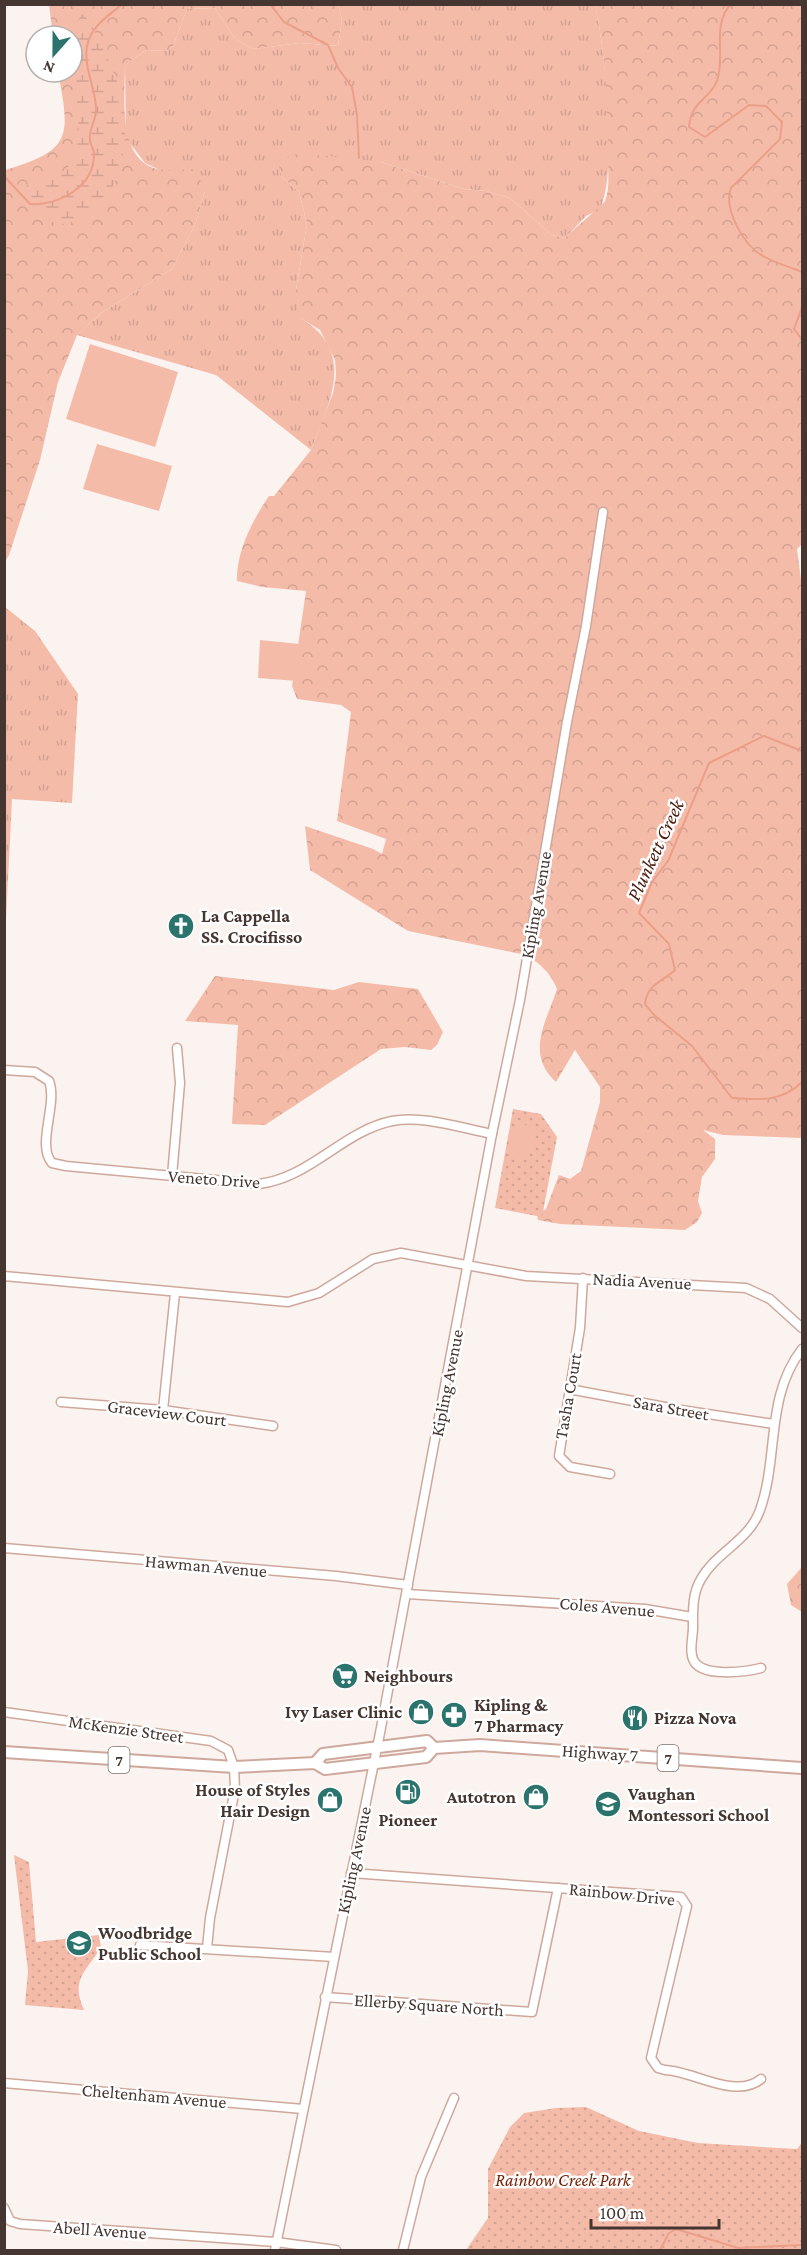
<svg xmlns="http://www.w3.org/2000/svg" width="807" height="2255" font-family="'Crimson Pro',serif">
<defs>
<pattern id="grass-tufts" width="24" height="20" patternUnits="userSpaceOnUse" patternTransform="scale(1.5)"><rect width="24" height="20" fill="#f5bba9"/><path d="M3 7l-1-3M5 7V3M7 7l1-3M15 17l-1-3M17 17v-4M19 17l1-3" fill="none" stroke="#d3a192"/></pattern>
<pattern id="forest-crowns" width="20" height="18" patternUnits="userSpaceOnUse" patternTransform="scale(1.5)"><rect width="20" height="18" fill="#f5bba9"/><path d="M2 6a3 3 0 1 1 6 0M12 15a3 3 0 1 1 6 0" fill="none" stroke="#d3a192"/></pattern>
<pattern id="wetland-marsh" width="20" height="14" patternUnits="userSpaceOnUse" patternTransform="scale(1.5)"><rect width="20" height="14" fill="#f5bba9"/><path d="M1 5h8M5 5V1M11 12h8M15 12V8" fill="none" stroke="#d3a192"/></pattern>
<pattern id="park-dots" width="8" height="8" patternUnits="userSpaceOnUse" patternTransform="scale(1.5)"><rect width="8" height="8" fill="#f5bba9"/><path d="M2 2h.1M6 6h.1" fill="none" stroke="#d3a192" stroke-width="1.8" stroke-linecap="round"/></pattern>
</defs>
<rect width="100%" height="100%" fill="#fbf3f0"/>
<g fill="url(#grass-tufts)">
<path d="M338 5H595C605 48 618 170 600 209L586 216 565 238 552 235 510 198 486 191 464 189 381 162 281 176 299 192 307 224 296 290 302 319C357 353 329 403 311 450L216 375 77 335 101 313 172 269 195 225 205 191 145 163 126 138 125 65 146 50 167 51 173 46 187 9 215 8 236 40 254 49 299 43 338 46 342 20Z"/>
<path d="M5 607 35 631 78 694 72 803 12 799 5 939Z"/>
</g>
<g fill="url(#forest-crowns)">
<path d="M49 5H338L342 20 338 46 299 43 254 49 236 40 215 8 187 9 173 46 167 51 146 50 125 65C125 98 116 165 163 170 173 171 185 169 196 169L205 191 195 225 172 269 101 313 77 335 58 382 40 460 9 555 5 562V170C73 150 70 136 58 72H72V36H53Z"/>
<path d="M595 5H802V544L797 549 802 588V1138L723 1135 703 1130 715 1139V1159L702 1177 698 1201 702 1213 697 1222 685 1230 560 1224 538 1220 537 1214 546 1209 559 1175 570 1179 581 1171 600 1102V1087L575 1050 556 1082C525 1053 546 1023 557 989 550 972 538 960 521 954L408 931 310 870 305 826 373 849 382 854 386 839 337 821 351 712 341 705 297 699 292 686 306 591 262 587 237 581C236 552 253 519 269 496H274L311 450 333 393 336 376 335 360 320 330 302 319 297 309 296 290 307 224 299 192 281 176 278 160 300 153 381 162 464 189 486 191 510 198 552 235 565 238C571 231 604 204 605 201 610 189 608 173 608 160 608 109 606 55 595 5Z"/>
<path d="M215 976 334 990 359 982 418 989 443 1032 437 1045 431 1050 405 1047 381 1049 265 1125 232 1124 238 1025 185 1021Z"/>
<path d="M802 1567V1612L791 1605 787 1584Z"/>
</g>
<path fill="url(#wetland-marsh)" d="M82 14 90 21C99 42 111 63 118 85 136 141 122 220 52 226L23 193 29 183C39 180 55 177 64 171 101 142 53 56 82 14Z"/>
<g fill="url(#park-dots)">
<path d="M513 1109 541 1114 557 1137 542 1217 495 1208Z"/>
<path d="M14 1855 29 1862 36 1942 99 1935 101 1948C84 1973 71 1980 84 2010L25 2005 28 1971Z"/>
<path d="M586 2107 639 2131 698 2143 797 2149 802 2143V2250H466L488 2218V2169L510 2127 524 2113 556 2108Z"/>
</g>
<g fill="#f5bba9">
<path d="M90 344 178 372 155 447 66 419Z"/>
<path d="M97 444 172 466 159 511 83 489Z"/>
<path d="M260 640 300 644 298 681 258 678Z"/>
<path d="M524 1124 532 1129 534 1143 528 1158 518 1162 509 1151C509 1140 511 1128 524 1124Z"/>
</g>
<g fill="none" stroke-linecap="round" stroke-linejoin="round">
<g stroke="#ec9f88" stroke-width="2">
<path d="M270 4 284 22 328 45 338 68 352 87 357 115 359 158"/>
<path d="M731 4C711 25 726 56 717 81 709 101 692 99 689 127L705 137 749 105 766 106 782 122 780 139 731 188C723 209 744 246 763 256 775 263 790 267 802 272"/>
<path d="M4 176 30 204C58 206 95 187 94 153 94 149 90 145 90 140 88 130 97 119 96 109 96 86 79 60 90 37 96 23 111 14 122 4"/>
<path d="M802 307 794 329 802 340"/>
<path d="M802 751 764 736 709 763 668 861 652 882 639 913 669 944 675 970C662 982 647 984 645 1004L653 1014 692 1046 732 1098C759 1100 782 1102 802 1082"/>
<path d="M660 2250 669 2233 676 2229 738 2248 802 2245"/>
</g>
<defs>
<g id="minor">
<path d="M4 1070 35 1072 49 1081C58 1104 36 1145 52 1163L66 1166 259 1184C310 1178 343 1131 392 1121 423 1115 461 1128 492 1134"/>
<path d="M172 1176 180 1083 177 1048"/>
<path d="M4 1276 288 1302 319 1293 373 1259 401 1253 526 1276 746 1288 770 1299 802 1328"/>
<path d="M583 1278 580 1328 559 1456 570 1467 610 1474"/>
<path d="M569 1389 681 1410 774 1424"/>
<path d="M61 1402 163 1410 273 1426"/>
<path d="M163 1410 175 1293"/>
<path d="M4 1548 336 1576 408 1585"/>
<path d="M407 1594 645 1609 692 1617"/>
<path d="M761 1668C745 1672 700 1678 693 1659 689 1650 693 1637 693 1628 693 1611 692 1594 701 1579 716 1552 749 1541 760 1510 779 1457 765 1397 802 1349"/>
<path d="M4 1712 211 1741 228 1750 234 1767 235 1789 210 1918 207 1948"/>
<path d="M351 1873 681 1897 687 1906 651 2058 658 2068 665 2070C694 2071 735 2100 761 2079"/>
<path d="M140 1945 334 1957"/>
<path d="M325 1997 532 2012 558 1888"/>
<path d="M4 2083 303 2109"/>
<path d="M4 2208 10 2221 20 2224 276 2242 336 2250"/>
<path d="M275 2250 380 1733 492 1134 520 1000 567 722 586 626 603 512"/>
<path d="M403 2250 421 2177 454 2098"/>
</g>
<g id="major">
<path d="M4 1752 234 1767 315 1763 325 1769 426 1757 434 1748 480 1745 802 1768"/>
<path d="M315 1763 323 1754 427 1741 434 1748"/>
</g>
</defs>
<use href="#minor" stroke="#cea89c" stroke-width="11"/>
<use href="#major" stroke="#cea89c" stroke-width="14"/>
<use href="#minor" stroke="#fff" stroke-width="8"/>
<use href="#major" stroke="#fff" stroke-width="10"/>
</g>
<defs>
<symbol id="church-disc" viewBox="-11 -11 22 22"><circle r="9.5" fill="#2b746e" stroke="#fff"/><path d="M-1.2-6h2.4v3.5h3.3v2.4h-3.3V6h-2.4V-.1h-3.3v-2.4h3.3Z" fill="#fff"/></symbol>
<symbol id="supermarket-disc" viewBox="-11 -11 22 22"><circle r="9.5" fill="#2b746e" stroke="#fff"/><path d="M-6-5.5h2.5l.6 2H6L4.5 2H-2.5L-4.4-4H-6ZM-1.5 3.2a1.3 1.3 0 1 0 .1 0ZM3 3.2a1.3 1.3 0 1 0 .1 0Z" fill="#fff"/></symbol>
<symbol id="shop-disc" viewBox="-11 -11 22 22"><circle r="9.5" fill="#2b746e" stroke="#fff"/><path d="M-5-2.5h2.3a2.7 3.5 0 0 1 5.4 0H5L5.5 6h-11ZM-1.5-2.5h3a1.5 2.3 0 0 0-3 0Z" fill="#fff"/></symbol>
<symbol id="pharmacy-disc" viewBox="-11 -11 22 22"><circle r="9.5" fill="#2b746e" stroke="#fff"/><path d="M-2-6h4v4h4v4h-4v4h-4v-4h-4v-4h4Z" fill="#fff"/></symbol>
<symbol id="restaurant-disc" viewBox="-11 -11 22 22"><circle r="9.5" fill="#2b746e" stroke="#fff"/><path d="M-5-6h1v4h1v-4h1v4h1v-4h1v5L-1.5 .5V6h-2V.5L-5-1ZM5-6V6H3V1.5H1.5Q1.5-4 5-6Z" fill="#fff"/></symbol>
<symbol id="fuel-disc" viewBox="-11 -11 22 22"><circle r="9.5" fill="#2b746e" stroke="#fff"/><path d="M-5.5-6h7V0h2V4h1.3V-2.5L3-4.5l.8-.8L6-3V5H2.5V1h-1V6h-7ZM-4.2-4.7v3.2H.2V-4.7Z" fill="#fff"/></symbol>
<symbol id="school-disc" viewBox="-11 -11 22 22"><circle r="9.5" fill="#2b746e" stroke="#fff"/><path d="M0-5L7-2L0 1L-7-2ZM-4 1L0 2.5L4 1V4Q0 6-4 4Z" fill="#fff"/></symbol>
</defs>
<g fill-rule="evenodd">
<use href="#church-disc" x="166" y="911" width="30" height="30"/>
<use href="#supermarket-disc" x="330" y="1661" width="30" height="30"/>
<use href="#shop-disc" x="406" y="1697" width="30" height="30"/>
<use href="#pharmacy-disc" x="439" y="1700" width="30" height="30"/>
<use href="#restaurant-disc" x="620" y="1703" width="30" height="30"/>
<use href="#fuel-disc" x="393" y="1777" width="30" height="30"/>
<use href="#shop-disc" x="521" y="1782" width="30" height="30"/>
<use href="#shop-disc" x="315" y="1785" width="30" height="30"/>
<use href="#school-disc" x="593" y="1789" width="30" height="30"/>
<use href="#school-disc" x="64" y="1928" width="30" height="30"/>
</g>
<g text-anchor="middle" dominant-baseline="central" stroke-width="5" stroke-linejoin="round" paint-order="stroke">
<g fill="#fff" stroke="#7e726f" stroke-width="1.5">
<rect x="657.5" y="1745" width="21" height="26" rx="4.5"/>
<rect x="108.5" y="1747" width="21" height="26" rx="4.5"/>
</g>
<g font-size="16" font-weight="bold" fill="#463631">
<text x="668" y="1758">7</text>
<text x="119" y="1760">7</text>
</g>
<g font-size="18" fill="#463631" stroke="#fff">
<text transform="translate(536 905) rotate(-80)">Kipling Avenue</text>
<text transform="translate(214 1179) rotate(4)">Veneto Drive</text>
<text transform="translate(642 1281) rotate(3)">Nadia Avenue</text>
<text transform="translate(447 1383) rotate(-79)">Kipling Avenue</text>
<text transform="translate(568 1396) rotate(-80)">Tasha Court</text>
<text transform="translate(671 1408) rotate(10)">Sara Street</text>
<text transform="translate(167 1413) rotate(7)">Graceview Court</text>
<text transform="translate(206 1566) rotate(5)">Hawman Avenue</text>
<text transform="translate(607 1607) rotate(5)">Coles Avenue</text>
<text transform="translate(126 1729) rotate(8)">McKenzie Street</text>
<text transform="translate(600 1753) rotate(4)">Highway 7</text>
<text transform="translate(354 1860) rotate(-78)">Kipling Avenue</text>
<text transform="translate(622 1894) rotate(6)">Rainbow Drive</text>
<text transform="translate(429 2005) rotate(4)">Ellerby Square North</text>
<text transform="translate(154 2096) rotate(5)">Cheltenham Avenue</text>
<text transform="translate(100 2230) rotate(4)">Abell Avenue</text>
</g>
<g font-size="18" font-weight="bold" fill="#463631" stroke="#fff" text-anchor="start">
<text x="201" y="916">La Cappella<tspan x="201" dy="21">SS. Crocifisso</tspan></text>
<text x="364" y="1676">Neighbours</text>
<text x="474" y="1705">Kipling &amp;<tspan x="474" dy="21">7 Pharmacy</tspan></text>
<text x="402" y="1712" text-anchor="end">Ivy Laser Clinic</text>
<text x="654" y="1718">Pizza Nova</text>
<text x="310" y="1790" text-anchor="end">House of Styles<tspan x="310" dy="21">Hair Design</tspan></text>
<text x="628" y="1794">Vaughan<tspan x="628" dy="21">Montessori School</tspan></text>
<text x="516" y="1797" text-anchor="end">Autotron</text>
<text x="408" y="1820" text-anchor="middle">Pioneer</text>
<text x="98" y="1933">Woodbridge<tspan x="98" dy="21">Public School</tspan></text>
</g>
<g font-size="18" font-style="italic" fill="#771f00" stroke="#fff">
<text x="563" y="2180">Rainbow Creek Park</text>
</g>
<g font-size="20" font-style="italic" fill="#49190a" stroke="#fff">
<text transform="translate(655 850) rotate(-65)">Plunkett Creek</text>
</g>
</g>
<rect width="807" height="2255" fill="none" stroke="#463631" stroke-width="12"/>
<g transform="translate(54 54) rotate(201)"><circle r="28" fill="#ffffff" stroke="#b5afad" stroke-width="1.5"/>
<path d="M0-4.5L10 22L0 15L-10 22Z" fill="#2b746e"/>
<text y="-9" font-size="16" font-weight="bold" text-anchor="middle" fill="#463631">N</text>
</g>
<path d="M591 2219v9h128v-9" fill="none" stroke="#463631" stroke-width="3"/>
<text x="600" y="2219" font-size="18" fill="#463631" stroke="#ffffff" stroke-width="4.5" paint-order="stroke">100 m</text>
</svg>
